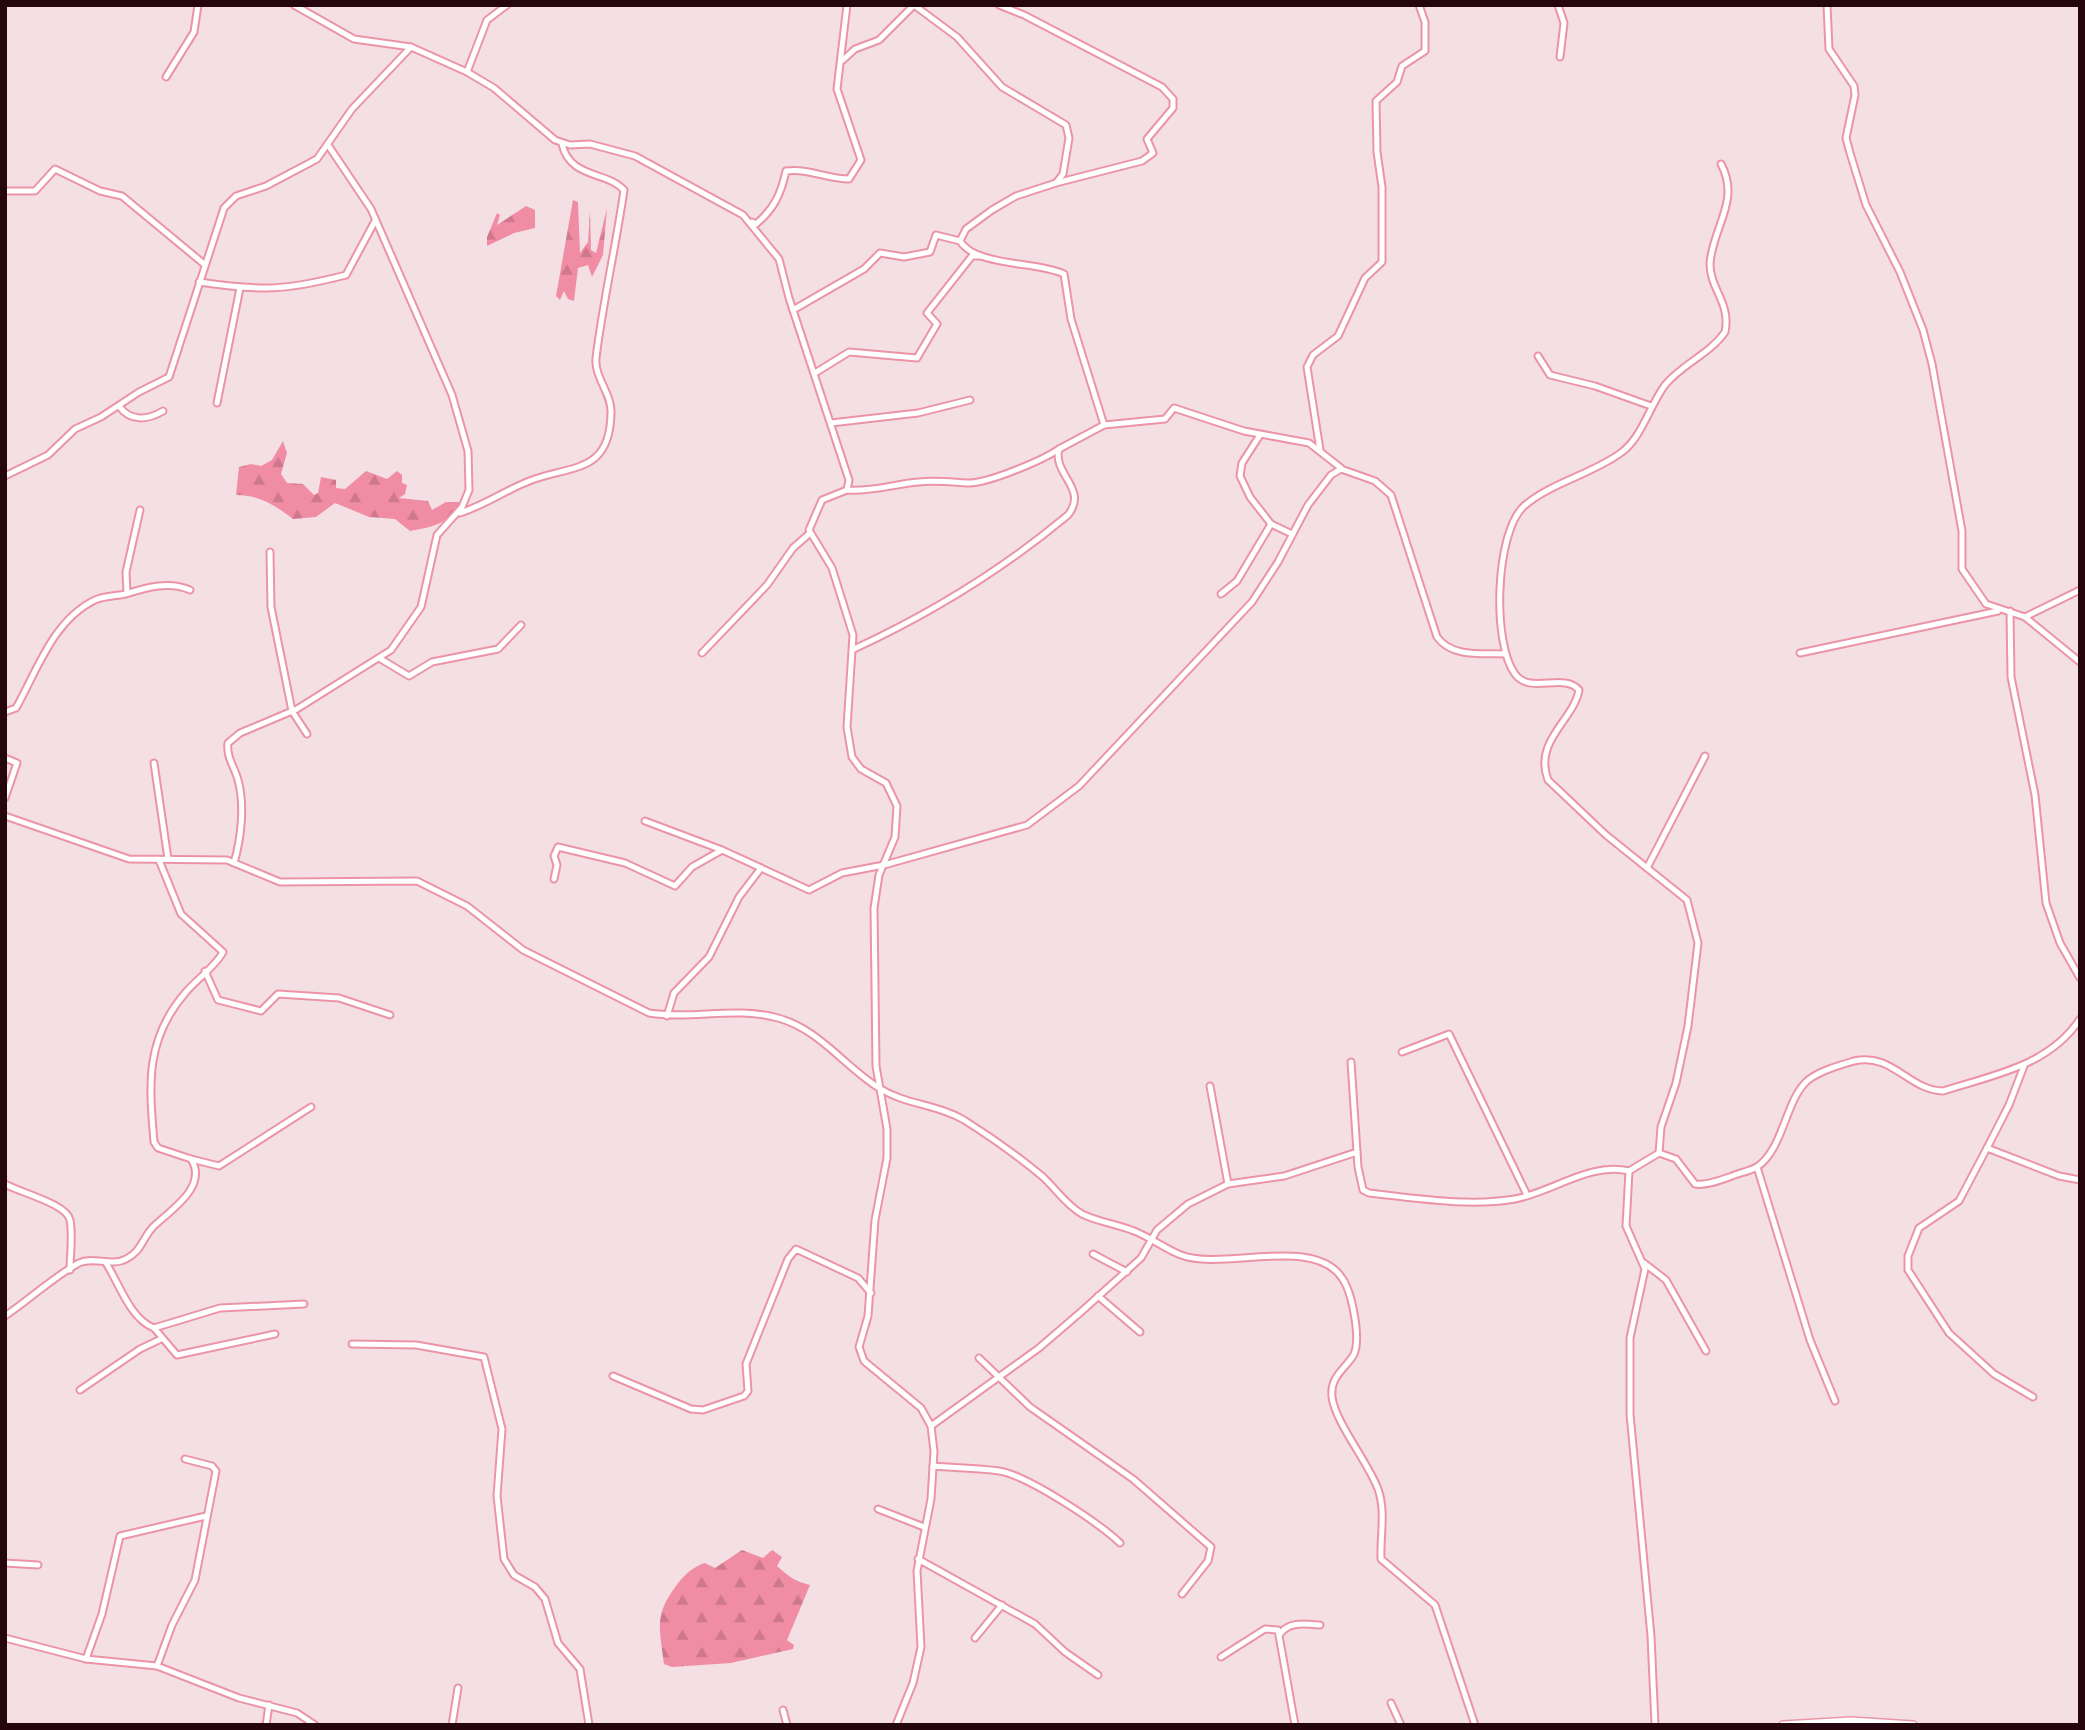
<svg xmlns="http://www.w3.org/2000/svg" width="2085" height="1730" font-family="'Noto Serif',serif">
<defs>
<pattern id="forest-firs" width="22" height="20" patternUnits="userSpaceOnUse" patternTransform="scale(1.75)"><rect width="22" height="20" fill="#f08da4"/><path d="M5 1l3.5 6h-7zM16 11l3.5 6h-7z" fill="#ce788c"/></pattern>
</defs>
<rect width="100%" height="100%" fill="#f4e0e4"/>
<g fill="url(#forest-firs)">
<path d="M573 200 578 202 580 253 588 242 590 211 591 250 596 253 607 208 603 255 592 277 588 265 578 268 574 301 568 299 564 291 560 300 556 296Z"/>
<path d="M526 206 535 210V228L514 233 487 246V237L497 213 500 215 497 225Z"/>
<path d="M283 441 287 453 281 474 287 483 303 484 314 495 318 493 321 477 336 480V488L345 489 366 471 387 479 397 471 402 475V483L407 485 405 494 399 498 428 501 432 510 446 502H460C452 524 431 527 410 531L395 519 369 517 335 503 316 517 293 519C275 505 259 495 236 495L239 467 251 464 261 466 272 460Z"/>
<path d="M742 1550 763 1558 772 1550 782 1557 777 1566C789 1577 795 1581 810 1585L787 1640 794 1645 793 1649 731 1663 672 1667 664 1664C659 1625 654 1614 679 1582 686 1573 695 1566 705 1563L715 1568Z"/>
</g>
<g fill="none" stroke-linecap="round" stroke-linejoin="round">
<defs>
<g id="minor">
<path d="M294 5 354 39 411 47"/>
<path d="M914 5 957 37 1002 87 1066 125 1069 138 1063 174 1056 183 1016 196 992 210 966 229 960 241C976 267 1037 261 1064 274L1071 319 1104 425"/>
<path d="M999 5 1024 15 1162 87 1173 99V108L1147 139 1153 153 1142 161 1056 183"/>
<path d="M1558 5 1564 23 1560 57"/>
<path d="M1827 5 1829 49 1854 86 1855 95 1846 138 1850 153 1866 205 1900 272 1923 330 1932 364 1962 531V569L1986 604 2025 617 2080 662"/>
<path d="M843 60 855 49 879 40 914 5"/>
<path d="M467 72 487 20 507 5"/>
<path d="M166 77 194 32 198 5"/>
<path d="M5 191H35L55 169 100 191 122 196 204 264"/>
<path d="M752 222 756 224C774 209 781 194 786 171 809 168 826 179 849 179L861 160 837 89 847 5"/>
<path d="M199 282C261 291 284 291 346 275L375 221"/>
<path d="M793 310 864 269 880 253 904 257 930 252 936 235 960 241"/>
<path d="M1538 356 1550 375 1595 386 1651 406"/>
<path d="M815 373 849 352 917 358 937 324 927 313 972 256H981"/>
<path d="M217 403 240 288"/>
<path d="M119 406C130 422 148 420 163 411"/>
<path d="M831 423 918 413 970 400"/>
<path d="M1260 435 1242 463 1240 476 1250 497 1271 524 1292 534"/>
<path d="M1320 450 1307 367 1313 355 1338 336 1365 278 1382 262V187L1377 152 1376 101 1397 82 1402 66 1425 51V22L1419 5"/>
<path d="M5 476 48 455 75 429 101 417 139 392 169 377 224 208 236 196 266 186 317 159 352 109 411 47 467 72 494 88 555 140 570 145 590 144 635 156 743 215 779 259 789 298 849 480 847 490 822 500 809 530 832 568 853 635 847 727 852 757 861 769 886 783 897 806 895 837 879 875 874 908 876 1066 887 1129V1158L875 1220 868 1316 859 1347 864 1361 921 1408 931 1426 934 1451 931 1499 917 1571 921 1647 913 1683 896 1725"/>
<path d="M847 490C871 492 895 484 918 482 935 480 950 482 967 483 987 484 1043 460 1059 449"/>
<path d="M460 513C488 504 507 489 532 480 573 465 610 473 611 413 612 394 594 377 596 358 603 301 616 246 624 190 607 171 570 179 562 144"/>
<path d="M270 552 271 607 292 711 307 734"/>
<path d="M127 593 126 572 140 510"/>
<path d="M1221 594 1237 581 1271 524"/>
<path d="M2010 611 2011 677 2035 795 2046 903 2060 943 2080 978"/>
<path d="M2025 617 2080 590"/>
<path d="M854 649C932 613 1002 570 1068 515 1089 489 1052 474 1059 449L1104 425 1165 419 1174 408 1244 431 1309 443 1341 468"/>
<path d="M702 653 767 585 793 548 809 534"/>
<path d="M1800 653 1998 611"/>
<path d="M379 658 409 676 432 662 498 649 521 625"/>
<path d="M5 712 16 708C37 671 53 620 95 600 104 596 116 596 126 594 147 587 170 581 190 590"/>
<path d="M154 763 168 859"/>
<path d="M5 798 17 763 5 758"/>
<path d="M5 816 129 859 227 860 280 882 417 881 467 906 523 950 649 1013C692 1020 736 1006 778 1018 819 1029 844 1066 879 1088 906 1105 937 1104 964 1120 991 1137 1019 1157 1043 1177 1056 1189 1066 1205 1082 1214 1098 1222 1117 1224 1134 1231 1150 1237 1165 1249 1181 1255 1222 1271 1314 1235 1342 1278 1352 1292 1362 1341 1353 1356 1343 1371 1330 1377 1332 1397 1335 1422 1368 1462 1378 1489 1386 1511 1380 1536 1381 1559L1435 1605 1475 1725"/>
<path d="M645 821 722 850 809 890 842 873 884 865 1027 825 1079 786 1252 602 1278 562 1308 505 1331 475 1341 469 1375 481 1391 495 1437 637C1452 658 1483 653 1506 654"/>
<path d="M234 863C241 839 245 805 238 780 235 768 226 757 228 743L240 733 297 709 391 650 421 607 437 535 462 507 469 490 468 451 452 395 371 209 328 145"/>
<path d="M1647 868 1705 756"/>
<path d="M554 879 557 865 554 856 558 847 625 863 675 886 692 867 722 850"/>
<path d="M205 971 218 1000 261 1011 278 994 339 998 390 1015"/>
<path d="M667 1016 674 993 709 957 739 897 761 868"/>
<path d="M1402 1052 1449 1034 1527 1195"/>
<path d="M1351 1062 1358 1167 1363 1190 1369 1193C1416 1198 1467 1207 1515 1199 1553 1192 1589 1162 1629 1171L1659 1153 1676 1159 1695 1184C1706 1186 1721 1180 1732 1176 1739 1173 1750 1171 1757 1167 1783 1149 1785 1104 1805 1083 1815 1072 1840 1065 1854 1061 1892 1052 1908 1090 1943 1091 1993 1075 2049 1066 2080 1019"/>
<path d="M2024 1066 2009 1105 1987 1148 2059 1176 2080 1180"/>
<path d="M1210 1086 1228 1184"/>
<path d="M1987 1148 1959 1201 1919 1228 1908 1256V1270L1949 1333 1994 1374 2033 1397"/>
<path d="M1659 1153 1661 1127 1676 1083 1688 1026 1698 943 1687 900 1606 835 1548 780C1533 741 1574 720 1579 690 1564 672 1530 695 1515 674 1492 643 1495 533 1524 506 1552 482 1593 474 1622 452 1642 437 1650 405 1665 385 1682 364 1710 354 1725 332 1731 303 1710 289 1710 264 1712 228 1741 201 1721 164"/>
<path d="M191 1159 219 1166 311 1107"/>
<path d="M1757 1167 1810 1340 1835 1401"/>
<path d="M1629 1171 1626 1226 1645 1269 1630 1338V1414L1651 1636 1655 1725"/>
<path d="M5 1184C21 1193 67 1204 70 1220 73 1236 70 1254 70 1270"/>
<path d="M1093 1254 1127 1272"/>
<path d="M106 1263C119 1283 130 1319 154 1328L220 1308 304 1304"/>
<path d="M1644 1263 1666 1280 1706 1351"/>
<path d="M1098 1296 1140 1332"/>
<path d="M5 1316C29 1300 53 1277 79 1263 94 1256 111 1267 126 1259 141 1252 142 1239 153 1227 169 1211 209 1187 191 1159L158 1148 154 1142C149 1084 145 1039 186 992 197 979 215 967 223 952L181 914 159 860"/>
<path d="M154 1328 177 1355 275 1334"/>
<path d="M352 1344 416 1345 484 1357 502 1429 497 1496 504 1559 514 1575 535 1587 545 1599 558 1643 580 1669 589 1725"/>
<path d="M979 1358 1030 1407 1133 1479 1211 1547 1208 1561 1182 1594"/>
<path d="M613 1376 691 1409 703 1410 744 1396 748 1391 746 1364 788 1259 796 1249 858 1278 871 1293"/>
<path d="M80 1390 140 1349 161 1339"/>
<path d="M931 1426 1039 1348 1082 1311 1141 1258 1157 1230 1188 1204 1228 1184 1284 1176 1357 1152"/>
<path d="M933 1466C955 1468 977 1468 999 1471 1027 1475 1099 1523 1120 1543"/>
<path d="M878 1509 924 1527"/>
<path d="M918 1559 1035 1624 1065 1652 1098 1675"/>
<path d="M5 1563 38 1565"/>
<path d="M1280 1634C1289 1621 1306 1624 1320 1625"/>
<path d="M5 1638 86 1659 157 1666 239 1698 297 1713 315 1725"/>
<path d="M975 1638 1002 1605"/>
<path d="M1221 1657 1265 1629 1278 1630 1295 1725"/>
<path d="M86 1659 102 1614 120 1536 206 1516"/>
<path d="M157 1666 172 1625 195 1580 216 1471 212 1466 185 1459"/>
<path d="M1391 1703 1401 1725"/>
<path d="M783 1710 787 1725"/>
<path d="M266 1725 269 1705"/>
<path d="M452 1725 458 1688"/>
</g>
<path id="major" d="M1783 1725 1851 1721 1913 1725"/>
</defs>
<use href="#minor" stroke="#ec94a7" stroke-width="9"/>
<use href="#major" stroke="#ec94a7" stroke-width="10"/>
<use href="#minor" stroke="#fff" stroke-width="5"/>
<use href="#major" stroke="#fff" stroke-width="7"/>
</g>
<rect width="2085" height="1730" fill="none" stroke="#25060f" stroke-width="14"/>
</svg>
